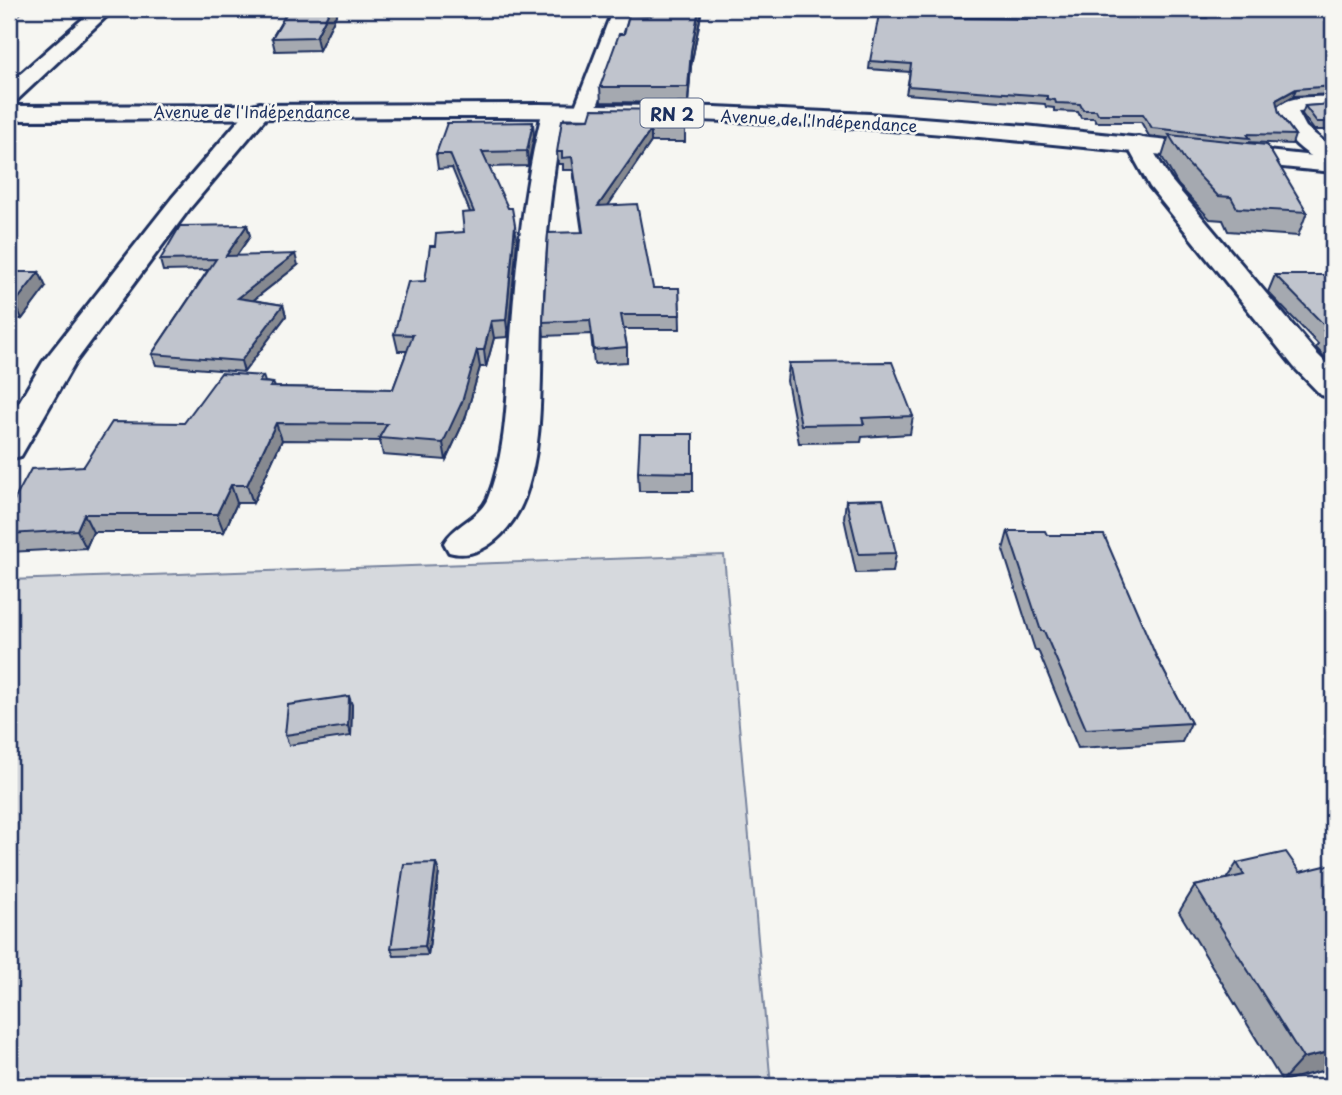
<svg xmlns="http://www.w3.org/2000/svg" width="1342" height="1095" font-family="'Playpen Sans',sans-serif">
<rect width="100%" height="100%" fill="#f6f6f2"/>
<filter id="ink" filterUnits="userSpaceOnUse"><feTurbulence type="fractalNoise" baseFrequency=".0143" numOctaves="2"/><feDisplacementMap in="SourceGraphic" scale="14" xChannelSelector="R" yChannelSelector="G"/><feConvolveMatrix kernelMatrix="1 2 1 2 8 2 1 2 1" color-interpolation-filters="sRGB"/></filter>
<g filter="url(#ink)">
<path fill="#d6d9dd" stroke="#78849e" stroke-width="2" d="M724 555 771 1086H9V580Z"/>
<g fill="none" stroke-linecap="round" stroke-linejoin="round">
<path fill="#717e99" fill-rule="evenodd" d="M1125 9H1153L1150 11H1128Z"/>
<defs>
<g id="minor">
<path d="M94 9H114L17 100 9 101V84Z"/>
<path d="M613 9H631L595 112 592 117H576L573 112Z"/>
<path d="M1333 96V110L1298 112 1306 127 1333 149V165C1307 159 1282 136 1275 110 1287 94 1315 98 1333 96Z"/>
<path d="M260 103 268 105 271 110 268 115 190 208 74 364 21 456 9 459V419L43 362 172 198 252 105Z"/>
<path d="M553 106 561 108 564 113C550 183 544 253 542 324 540 380 544 446 524 499 513 528 483 562 449 552L444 543C455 524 479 519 488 498 509 445 507 380 512 324 517 253 525 182 542 113L545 108Z"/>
<path d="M1138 137 1146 139 1170 179 1316 353 1333 370V398L1321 395 1294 367 1150 187 1126 144 1130 139Z"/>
</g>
<path id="primary" d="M539 104 715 107 870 114 1025 126 1333 158V172C1154 155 975 133 795 124 534 111 271 120 9 120V106Z"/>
</defs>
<use href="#minor" stroke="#1b2f5e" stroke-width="6"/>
<use href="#primary" stroke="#1b2f5e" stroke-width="6"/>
<use href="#minor" fill="#f6f6f2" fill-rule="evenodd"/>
<use href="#primary" fill="#f6f6f2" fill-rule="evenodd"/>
</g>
<g fill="#a5a9b0" stroke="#1b2f5e" stroke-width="2">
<path d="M147 9H224L219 15 148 11Z"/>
<path d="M289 9H339L319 50 275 51 272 38Z"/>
<path d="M645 9H702L691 66 688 103 601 102 600 87 624 34 647 16Z"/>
<path d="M1195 9H1319L1333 17V94L1293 96 1277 106 1279 113 1295 135 1292 144 1248 142V143L1307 212 1298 236 1228 231 1223 220 1210 219 1178 185 1162 157 1168 138 1149 136 1141 122H1096L1094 118H1081L1078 112 1054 111V108L1046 107 1045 104 906 94 910 72 869 69 870 61 953 18 1033 19 1034 11 1106 17 1201 18Z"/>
<path d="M1333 104V130H1314L1302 114 1305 106Z"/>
<path d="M685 110V142H651L608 205 653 288H679L680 329H624L627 347V362L594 364 591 334 544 336 543 322 582 232 573 170H563V164H558L557 152 589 119Z"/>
<path d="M534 136 528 166 489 167 517 241 508 337 494 338 486 367H480L465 419 446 460 383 455 380 441 282 440 253 503H237L224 532H93L86 548 9 552V510L84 466 184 423 263 376 265 382 273 383 275 387 393 389 407 351H398L394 334 425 281 435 246 464 232 470 212 452 168 438 169 436 154Z"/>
<path d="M247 225 250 236 236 256 298 265 253 300 283 305 286 316 244 372 156 365 152 354 208 270 163 271 160 260Z"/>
<path d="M9 272 46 287 22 319H9Z"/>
<path d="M1275 275H1333V366L1316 348 1318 344 1268 292Z"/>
<path d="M789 363 913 416 910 434 862 437 861 442 799 443 787 381Z"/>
<path d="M693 434V491H639L638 472Z"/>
<path d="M846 500 896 553 893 572 856 573 844 518Z"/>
<path d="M1008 531 1047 535 1156 656 1191 723 1182 742 1078 748 1038 650H1035L1003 550Z"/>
<path d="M352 705 351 736 289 745 285 735Z"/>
<path d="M1237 863 1300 872 1333 1068 1282 1081 1179 912 1195 886 1226 879Z"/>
<path d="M439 872 428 955 394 956 391 948Z"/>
</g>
<g fill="#868990" stroke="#1b2f5e" stroke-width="2">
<path d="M9 9H26L9 23Z"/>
<path d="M217 9H224L219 15Z"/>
<path d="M330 9H339L319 50 316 37Z"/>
<path d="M699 9H702L691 66 688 103 691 51Z"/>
<path d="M1296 89 1293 96 1273 108 1276 100Z"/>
<path d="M533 122 534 136 528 166 527 151Z"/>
<path d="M651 130V142L599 219 598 206Z"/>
<path d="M247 225 250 236 229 267 226 256Z"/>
<path d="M515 225 517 241 508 337 506 320Z"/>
<path d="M295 254 298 265 242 309 238 298Z"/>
<path d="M39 272 46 287 22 319 15 303Z"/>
<path d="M283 305 286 316 244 372 241 361Z"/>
<path d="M491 321 494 338 486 367 484 350Z"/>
<path d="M477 350 480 367 465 419 446 460 443 443Z"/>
<path d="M276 423 282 440 253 503 247 485Z"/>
<path d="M231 485 237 503 224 532 217 514Z"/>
<path d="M84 514 93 532 86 548 77 530Z"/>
<path d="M349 696 352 705 351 736 348 726Z"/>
<path d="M436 863 439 872 428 955 425 946Z"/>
<path d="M1333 1051V1068L1282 1081 1303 1058Z"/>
</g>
<g fill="#c0c4cd" stroke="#1b2f5e" stroke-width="2">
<path d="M289 9H330L316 37 272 38Z"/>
<path d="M649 9H699L691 51 688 87H600L619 34H624L629 15 651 16Z"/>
<path d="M880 9 951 12 953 18 1038 19 1034 11 1101 12 1106 17 1207 18 1202 9H1319L1333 17V86L1296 89 1276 100 1279 113 1295 135 1247 134 1250 138 1152 128 1143 114H1098L1096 110H1083L1080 104 1056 103 1055 100 1047 99V96L908 86 911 64 870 61Z"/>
<path d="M1333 104V122H1317L1305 106Z"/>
<path d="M592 109 685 110V130H651L598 206 637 204 653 288H679L680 315H621L627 347 594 350 590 320 543 322 548 233 583 232 572 157 562 158V152H557L562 120 589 119Z"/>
<path d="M533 122 527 151 482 152 508 208H512L515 225 506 320 491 321 484 350H477L462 402 443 443 379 438 387 424 276 423 247 485H231L217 514H84L77 530 9 534V510L31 469 84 466 112 422 184 423 221 373 263 376 259 382 273 383 270 387 393 389 413 335 394 334 408 282 425 281 430 246H435L436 234 464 232 462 213 474 212 450 154H436L447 123Z"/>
<path d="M1169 135 1267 145 1307 212 1237 208 1231 197 1218 196 1186 162Z"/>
<path d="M247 225 226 256 295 254 238 298 283 305 241 361 152 354 216 259 160 260 180 226Z"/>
<path d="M9 272H39L15 303H9Z"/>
<path d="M1275 275H1333V340L1324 331H1330Z"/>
<path d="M892 362 913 416 862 418 864 424 801 425 789 363Z"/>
<path d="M640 434H693V473L638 472Z"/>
<path d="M883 499 896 553 859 554 846 500Z"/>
<path d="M1008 531H1045L1047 535H1104L1156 656 1191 723 1086 729 1044 631H1041Z"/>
<path d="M349 696 348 726 285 735 288 705Z"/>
<path d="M1286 852 1300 872 1329 865 1333 872V1051L1303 1058 1195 886 1244 875 1237 863Z"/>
<path d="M436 863 425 946 391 948 404 864Z"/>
<path d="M941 1078 942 1086H900L899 1080Z"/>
</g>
</g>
<g text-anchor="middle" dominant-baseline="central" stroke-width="5" stroke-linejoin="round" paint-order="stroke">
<g font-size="16" fill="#1b2f5e" stroke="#f6f6f2">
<text x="252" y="111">Avenue de l'Indépendance</text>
<text transform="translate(819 120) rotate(3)">Avenue de l'Indépendance</text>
</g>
<rect fill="#f6f6f2" stroke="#5d6b8a" stroke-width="2" x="640.5" y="98.5" width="63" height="29" rx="5"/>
<g font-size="18" font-weight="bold" fill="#1b2f5e">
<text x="672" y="113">RN 2</text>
</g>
</g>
<rect width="1342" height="1095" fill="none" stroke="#f6f6f2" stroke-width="35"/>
<rect x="18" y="18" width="1307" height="1060" fill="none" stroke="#1b2f5e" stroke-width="2.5" filter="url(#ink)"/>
</svg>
